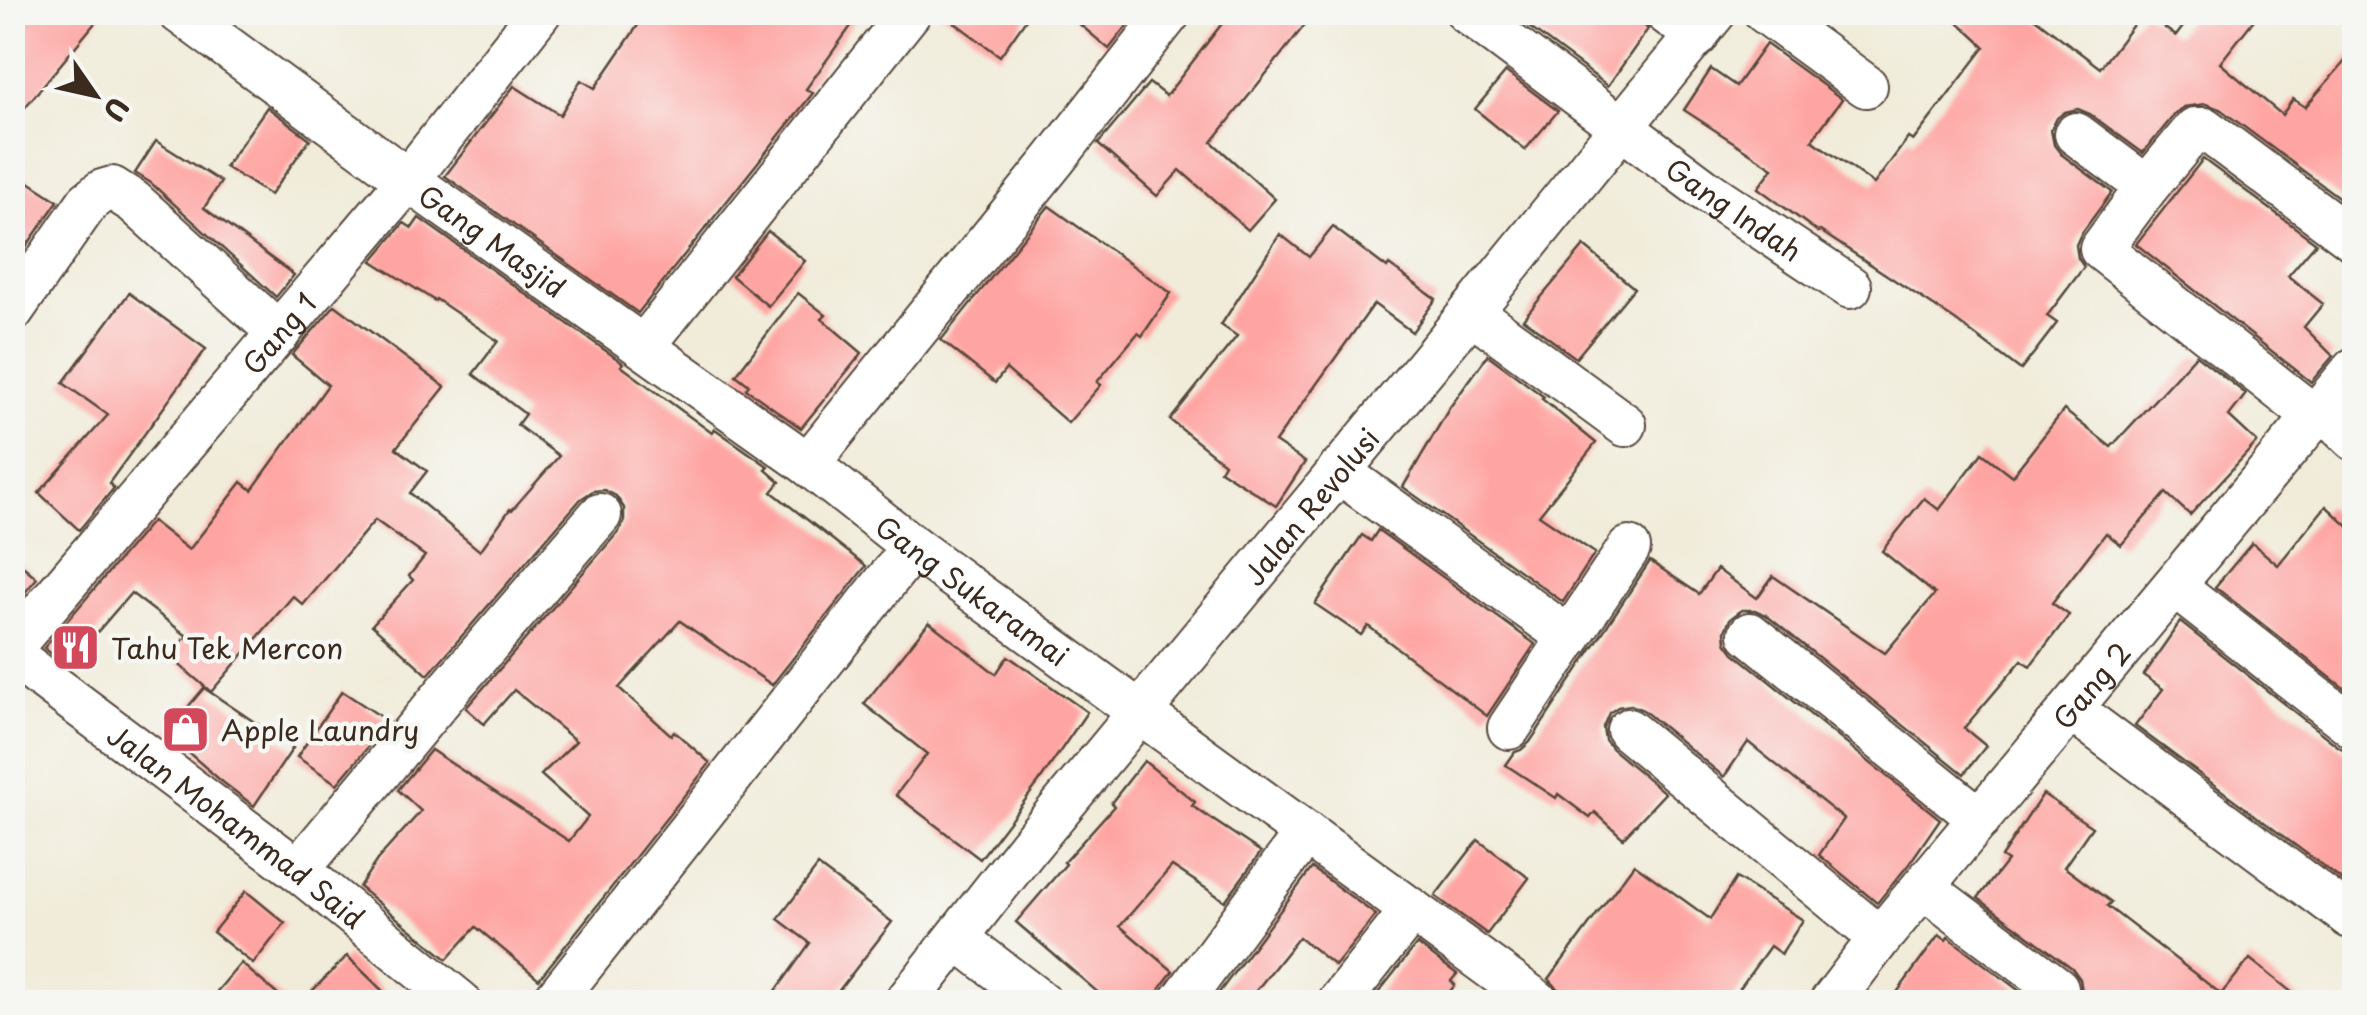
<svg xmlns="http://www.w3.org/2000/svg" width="2367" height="1015" font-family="'Playpen Sans',sans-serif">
<rect width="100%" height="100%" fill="#f6f6f2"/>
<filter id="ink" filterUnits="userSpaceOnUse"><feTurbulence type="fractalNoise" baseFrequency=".01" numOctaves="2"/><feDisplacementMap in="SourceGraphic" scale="20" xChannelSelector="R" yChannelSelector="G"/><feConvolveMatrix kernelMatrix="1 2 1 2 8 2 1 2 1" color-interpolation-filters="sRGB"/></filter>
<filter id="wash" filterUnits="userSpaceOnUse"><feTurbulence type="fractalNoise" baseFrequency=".0048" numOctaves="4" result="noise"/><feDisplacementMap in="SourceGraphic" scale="40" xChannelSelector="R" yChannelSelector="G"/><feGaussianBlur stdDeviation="2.25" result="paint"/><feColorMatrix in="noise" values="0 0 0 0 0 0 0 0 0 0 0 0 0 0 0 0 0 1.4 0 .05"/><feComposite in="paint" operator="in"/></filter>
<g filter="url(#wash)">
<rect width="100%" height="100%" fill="#f1ecda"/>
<g id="blocks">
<g fill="#fea5a3">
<path d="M12 12H104L12 123Z"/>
<path d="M647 12H861L806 89 813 93 638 313 445 176 514 86 560 115 581 80 595 88Z"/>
<path d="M940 12H1031L1000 56Z"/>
<path d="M1065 12H1138L1109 49Z"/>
<path d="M1231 12H1315L1212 142 1275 199 1248 230 1180 170 1157 196 1098 144 1149 83 1166 96Z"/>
<path d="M1509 12H1641L1642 23 1648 29 1608 86Z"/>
<path d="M1947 12H2027L2100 68 2143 12 2176 36 2194 12H2260L2220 63 2282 115 2293 99 2305 107 2354 51V198L2349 205 2220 109 2206 104 2184 107 2176 113 2143 153 2090 114 2078 109 2065 112 2057 118 2051 130 2054 145 2061 154 2112 192 2081 234 2076 245 2078 258 2084 267 2047 316 2057 323 2021 370 1955 320 1820 231 1818 232 1758 188 1773 168 1684 110 1711 69 1736 86 1766 44 1842 99 1812 140 1874 184 1908 138 1913 141 1985 47Z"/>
<path d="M1506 72 1558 111 1525 150 1475 109Z"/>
<path d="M267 107 310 139 270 195 225 167Z"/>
<path d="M156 141 221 182 204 208 294 275 276 297 151 183 135 173Z"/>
<path d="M2203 159 2316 243 2288 276 2323 304 2304 327 2333 356 2311 382 2136 244Z"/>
<path d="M12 171 58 201 12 267Z"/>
<path d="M1049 206 1171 293 1142 336 1138 333 1097 382 1101 385 1068 423 1006 369 995 383 941 340Z"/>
<path d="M419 218 623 363 621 366 712 433 715 429 769 467 766 470 780 482 772 492 866 566 772 685 680 621 619 688 671 735 674 731 710 763 539 979 476 927 447 959 359 887 377 860 421 811 398 790 431 750 569 841 588 817 541 775 576 741 514 690 484 724 466 708 619 531 624 521V508L616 496 604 490 593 491 581 499 428 675 372 625 413 580 409 576 425 556 375 520 303 605 293 596 211 692 169 656 187 636 131 593 68 666 44 648 152 521 189 550 242 482 252 490 328 385 292 355 335 305 445 387 396 448 427 471 410 493 480 551 510 509 512 510 559 456 517 425 525 414 473 374 498 341 436 299 435 301 372 261 404 223 412 228Z"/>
<path d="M1333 227 1387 268 1389 265 1436 299 1412 332 1374 304 1275 442 1305 462 1276 506 1220 470 1224 463 1170 420 1237 336 1221 325 1280 234 1309 257Z"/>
<path d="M768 231 805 261 768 306 732 276Z"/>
<path d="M1584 246 1634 288 1576 358 1523 319Z"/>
<path d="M129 293 206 349 109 483 114 488 79 530 39 493 108 415 63 383Z"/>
<path d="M798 293 826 315 822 319 862 353 801 428 746 389 749 385 736 375Z"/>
<path d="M1488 355 1544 397 1542 399 1596 443 1539 515 1595 553 1563 602 1403 487 1450 407Z"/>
<path d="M2196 355 2246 394 2229 416 2257 442 2190 515 2166 493 2121 545 2106 533 2052 603 2069 615 2030 666 2022 660 1964 728 1986 746 1964 774 1766 615 1755 610H1742L1730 619 1725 631 1726 642 1734 653 1940 819 1909 864 1877 903 1819 855 1844 819 1748 742 1724 777 1643 710 1631 705 1618 707 1609 713 1603 727 1605 740 1612 749 1665 793 1623 838 1595 812 1590 818 1558 794 1556 798 1506 765 1515 752 1521 750 1530 742 1650 561 1699 594 1717 569 1757 598 1773 576 1885 653 1935 594 1882 551 1924 498 1939 510 1982 453 2012 476 2064 410 2111 447Z"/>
<path d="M2326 506 2354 532V696L2215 587 2252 543 2278 565Z"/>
<path d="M1378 530 1535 644 1487 716 1368 626 1361 635 1315 604 1362 535 1371 541Z"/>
<path d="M12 557 37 578 12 608Z"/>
<path d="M929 622 996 674 1008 656 1087 712 1039 782 980 859 896 795 927 754 864 704Z"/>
<path d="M2180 622 2339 747 2354 755V889L2135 726 2163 689 2143 675Z"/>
<path d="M204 688 293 748 254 806 220 780 166 733Z"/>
<path d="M342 691 389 722 337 784 297 757Z"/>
<path d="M1144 761 1195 802 1192 806 1261 852 1225 901 1172 866 1120 926 1173 971 1160 988 1157 1002H1109L1016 922 1066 864 1064 862 1114 806 1111 803Z"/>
<path d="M2043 794 2092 827 2064 867 2111 902 2107 906 2221 994 2250 959 2304 1002H2096L2082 991 2080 979 2072 968 1978 898 2007 861 2001 857Z"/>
<path d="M1478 840 1529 878 1487 934 1435 896Z"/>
<path d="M1634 864 1710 919 1736 878 1803 920 1781 954 1770 946 1730 1002H1563L1560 991 1549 979Z"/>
<path d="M818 866 892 922 830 1002H768L810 943 778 919Z"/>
<path d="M1312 868 1376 915 1335 966 1299 937 1247 1002H1212Z"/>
<path d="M246 891 285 923 253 964 213 932Z"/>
<path d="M1939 935 1946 940 1948 937 2025 995 2020 1002H1890Z"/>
<path d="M1417 944 1457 974 1451 981 1455 985 1441 1002H1379L1374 998Z"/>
<path d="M347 956 394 1002H301Z"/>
<path d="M241 963 286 1002H208Z"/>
</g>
</g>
</g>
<g filter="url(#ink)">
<use href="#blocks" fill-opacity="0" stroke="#56473a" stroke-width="2.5"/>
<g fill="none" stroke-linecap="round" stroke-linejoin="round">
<defs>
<g id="minor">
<path id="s1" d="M179 12 408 180 808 464 913 547 1538 1002"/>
<path id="s2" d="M1467 12 1708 192 1850 287"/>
<path d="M1665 12 1697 36"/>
<path d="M1765 12 1866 86"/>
<path d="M2076 134 2147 187"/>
<path d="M12 311 88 202 102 191 112 188 134 202 279 333"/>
<path d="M1471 312 1625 425"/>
<path d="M644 346 910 12"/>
<path d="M2322 408 2354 439"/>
<path d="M2315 417 2101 249 2147 187 2195 129H2205L2354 240"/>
<path d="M808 464 1054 160 1170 12"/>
<path d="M1338 471 1570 638"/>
<path d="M2174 586 2354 727"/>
<path d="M1750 634 1980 819"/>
<path id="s3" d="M12 647 408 180 540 12"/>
<path id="s4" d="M12 655 298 870 460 1002"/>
<path d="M2071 709 2350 917"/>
<path d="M1509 728 1629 548"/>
<path d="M1628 730 1880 938"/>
<path d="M298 870 450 688 600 515"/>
<path d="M1923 887 2057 988"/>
<path d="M957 938 1040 1002"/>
<path d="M553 1002 913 547"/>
<path id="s5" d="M906 1002 1028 847 1471 312 1715 12"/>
<path d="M1181 1002 1306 833"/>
<path d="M1339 1002 1412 910"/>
<path id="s6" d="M1831 1002 1880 938 2354 369"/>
</g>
</defs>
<use href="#minor" stroke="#56473a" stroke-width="46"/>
<use href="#minor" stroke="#fff" stroke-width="42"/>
</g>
</g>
<defs>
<symbol id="restaurant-square" viewBox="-11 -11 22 22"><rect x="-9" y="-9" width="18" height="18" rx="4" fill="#d1495b" stroke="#f6f6f2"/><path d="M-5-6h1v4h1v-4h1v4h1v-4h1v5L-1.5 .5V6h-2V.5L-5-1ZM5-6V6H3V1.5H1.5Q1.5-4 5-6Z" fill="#fff"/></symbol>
<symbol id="shop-square" viewBox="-11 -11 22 22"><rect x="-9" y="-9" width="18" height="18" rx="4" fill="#d1495b" stroke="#f6f6f2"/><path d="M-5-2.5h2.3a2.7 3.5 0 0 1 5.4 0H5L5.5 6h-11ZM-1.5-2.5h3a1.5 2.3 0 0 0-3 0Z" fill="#fff"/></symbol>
</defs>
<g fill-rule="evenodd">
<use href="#restaurant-square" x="48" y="620" width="55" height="55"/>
<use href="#shop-square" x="158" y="702" width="55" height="55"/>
</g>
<g text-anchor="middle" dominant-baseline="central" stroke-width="9" stroke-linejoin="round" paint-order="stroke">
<g font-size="28" fill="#3b2a1e" stroke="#f6f6f2">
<text stroke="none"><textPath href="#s2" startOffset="332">Gang Indah</textPath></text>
<text stroke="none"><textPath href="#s1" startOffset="388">Gang Masjid</textPath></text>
<text stroke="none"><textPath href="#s3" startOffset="412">Gang 1</textPath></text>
<text stroke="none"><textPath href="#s5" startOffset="640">Jalan Revolusi</textPath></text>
<text stroke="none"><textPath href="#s1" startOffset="982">Gang Sukaramai</textPath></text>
<text stroke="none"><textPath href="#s6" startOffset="410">Gang 2</textPath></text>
<text stroke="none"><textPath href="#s4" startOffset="282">Jalan Mohammad Said</textPath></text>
</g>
<g font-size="28" fill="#3b2a1e" stroke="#f6f6f2" text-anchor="start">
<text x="111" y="647">Tahu Tek Mercon</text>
<text x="221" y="729">Apple Laundry</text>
</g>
</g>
<rect width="2367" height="1015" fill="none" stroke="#f6f6f2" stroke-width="50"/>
<g transform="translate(95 95) rotate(124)" stroke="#f6f6f2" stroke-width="8" paint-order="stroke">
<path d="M0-8L18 38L0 25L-18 38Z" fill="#3b2a1e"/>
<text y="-15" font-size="28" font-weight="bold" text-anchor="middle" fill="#3b2a1e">U</text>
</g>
</svg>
